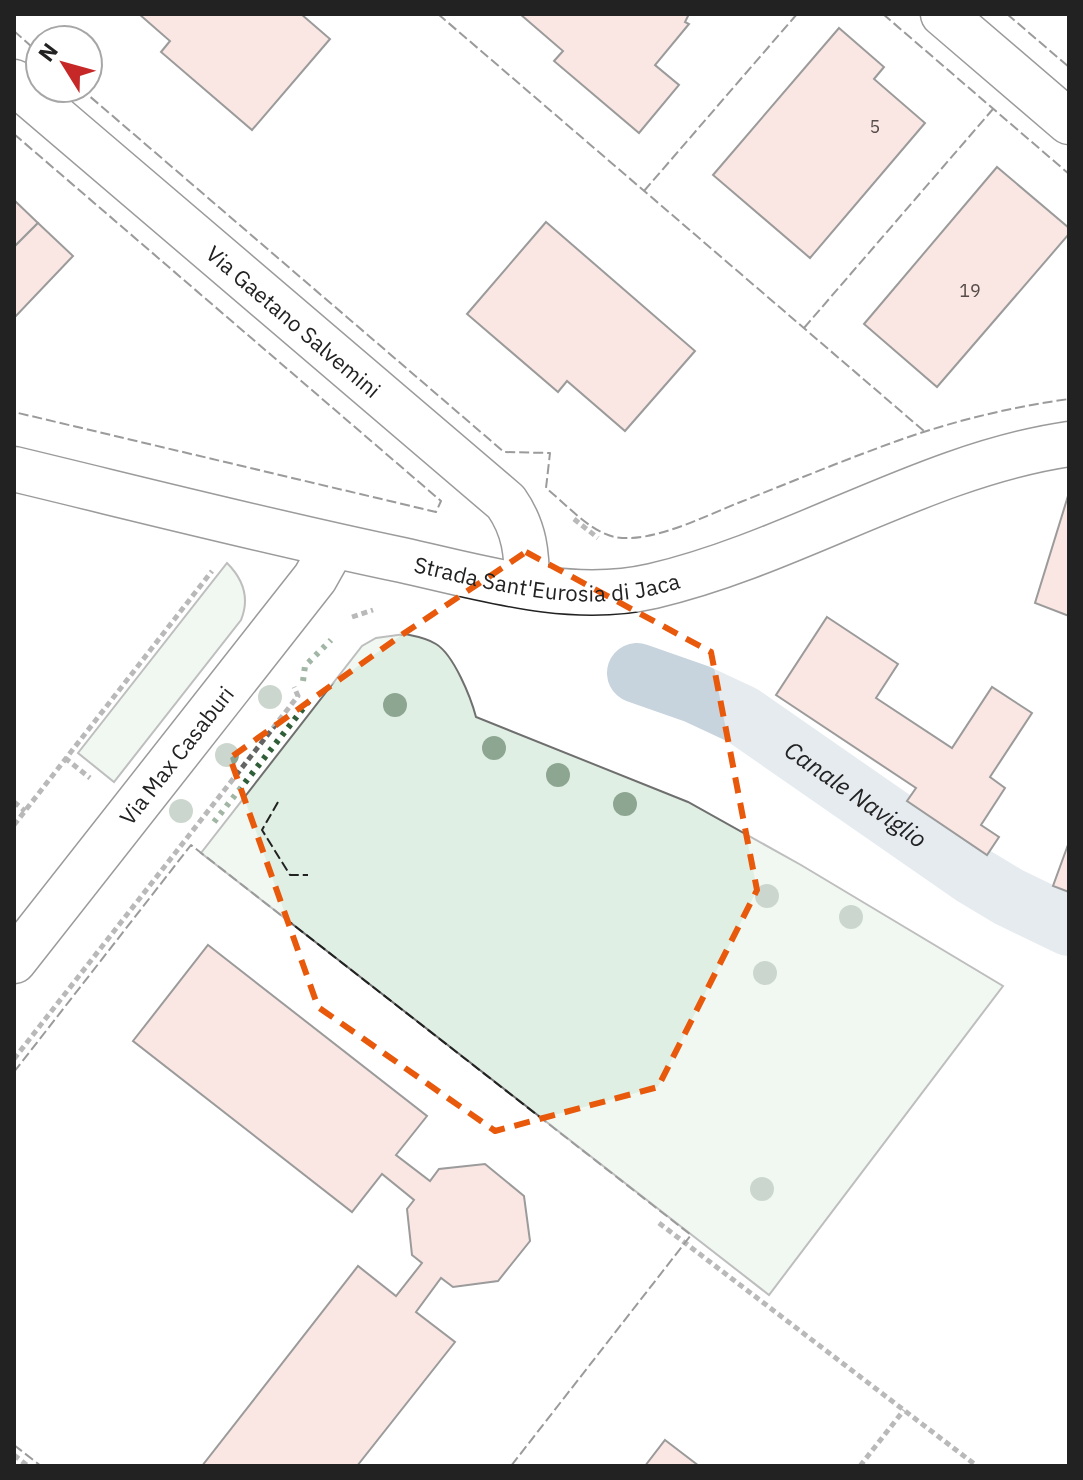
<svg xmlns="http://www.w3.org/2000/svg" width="1083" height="1480" font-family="'IBM Plex Sans',sans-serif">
<rect width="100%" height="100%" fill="#fff"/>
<g fill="#e0efe3" stroke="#6f6f6f" stroke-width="2">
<path d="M227 563C243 579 250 598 241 620L114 782 78 753Z"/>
<path d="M405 634C415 636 427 638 436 644 454 655 471 698 476 717L688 802 801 865 1003 986 769 1295 201 853 362 646 376 638Z"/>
</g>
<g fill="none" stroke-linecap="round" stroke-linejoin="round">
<path stroke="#c7d3dd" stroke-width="60" id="s1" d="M637 673 697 694 742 715 974 876 1009 897 1069 926"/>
</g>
<g fill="#f3c9c0" stroke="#222" stroke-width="2">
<path d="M139 14H301L330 39 252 130 161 52 170 41Z"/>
<path d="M520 14H689L685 22 689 24 655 65 679 85 639 133 554 61 563 51Z"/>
<path d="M839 28 884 67 874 79 925 123 810 258 713 175Z"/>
<path d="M997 167 1069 228V234L937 387 864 324Z"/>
<path d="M14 200 38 223 14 247Z"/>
<path d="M546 222 695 351 625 431 567 381 558 392 467 314Z"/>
<path d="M38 223 73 256 14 318V247Z"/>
<path d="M1068 496 1069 497V616L1035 603Z"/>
<path d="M827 617 898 664 876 698 952 748 992 687 1032 713 990 777 1005 788 981 825 999 837 987 855 907 801 916 788 776 695Z"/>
<path d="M1069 842V892L1053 886Z"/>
<path d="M208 945 427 1116 396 1155 430 1181 439 1169 485 1164 524 1196 530 1241 498 1281 453 1287 441 1278 416 1312 455 1342 357 1466H202L358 1266 396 1296 422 1263 412 1255 407 1209 414 1200 382 1174 352 1212 133 1041Z"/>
<path d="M665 1440 699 1466H645Z"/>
</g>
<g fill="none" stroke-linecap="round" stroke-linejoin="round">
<defs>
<g id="minor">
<path d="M943 14 1069 122"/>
<path id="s2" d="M14 82 506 502C525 529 527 554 527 586"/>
<path id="s3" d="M14 469C143 500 272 533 402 560 483 578 570 605 653 586 794 553 926 465 1069 444"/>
<path id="s4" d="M14 961 315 578 333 546"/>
</g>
</defs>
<use href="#minor" stroke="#222" stroke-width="47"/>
<g stroke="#646464" stroke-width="5" stroke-dasharray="6 4" stroke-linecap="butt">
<path d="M574 519 598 538"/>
<path d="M352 617 373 610"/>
<path d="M65 758 90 778"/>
<path d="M14 802 25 811"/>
<path d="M14 825 212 571"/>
<path d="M14 1059 298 696 294 687"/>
<path d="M659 1223 977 1466"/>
<path d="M14 1455 28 1466"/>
<path d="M860 1466 904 1410"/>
</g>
<use href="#minor" stroke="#fff" stroke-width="44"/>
<g stroke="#2f5e38" stroke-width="6" stroke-dasharray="4 6" stroke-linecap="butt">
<path d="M303 681 305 666 331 640"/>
<path d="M214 822 309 701"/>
</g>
<g stroke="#222" stroke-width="2" stroke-dasharray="10 4" stroke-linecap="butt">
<path d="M438 14 925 432"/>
<path d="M883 14 1069 174"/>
<path d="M1007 14 1069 67"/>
<path d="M14 31 40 54"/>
<path d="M80 88 504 452 550 453 546 488C566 504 590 532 615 537 651 544 705 516 738 503 791 482 844 460 897 441 953 421 1011 407 1069 399"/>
<path d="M14 134 441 501 436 512 14 412"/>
<path d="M644 191 797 14"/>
<path d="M804 328 993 109"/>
<path d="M278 802 262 830 290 875H308"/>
<path d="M14 1072 191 845 691 1235 511 1466"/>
<path d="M14 1445 41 1466"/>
</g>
</g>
<g fill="#8da692">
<circle cx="270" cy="697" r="12"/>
<circle cx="395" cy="705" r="12"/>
<circle cx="494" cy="748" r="12"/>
<circle cx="227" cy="755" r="12"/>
<circle cx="558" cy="775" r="12"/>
<circle cx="625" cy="804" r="12"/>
<circle cx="181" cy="811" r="12"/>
<circle cx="767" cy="896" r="12"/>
<circle cx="851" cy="917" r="12"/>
<circle cx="765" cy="973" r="12"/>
<circle cx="762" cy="1189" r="12"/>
</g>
<path d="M0 0H1083V1480H0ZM526 552 711 652 757 890 658 1087 495 1131 318 1007 230 758 403 634Z" fill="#fff" fill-opacity=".55" fill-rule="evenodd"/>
<path fill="none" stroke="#e8590c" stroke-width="6" stroke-dasharray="16 10" stroke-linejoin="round" d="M526 552 711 652 757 890 658 1087 495 1131 318 1007 230 758 403 634Z"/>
<g text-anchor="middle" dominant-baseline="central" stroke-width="6" stroke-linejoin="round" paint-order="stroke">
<g font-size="18" fill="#564c4a">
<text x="875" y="126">5</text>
<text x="970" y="290">19</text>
</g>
<g font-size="22" fill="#222" stroke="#fff">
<text stroke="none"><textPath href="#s2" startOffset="368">Via Gaetano Salvemini</textPath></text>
<text stroke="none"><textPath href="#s3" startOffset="546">Strada Sant'Eurosia di Jaca</textPath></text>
<text stroke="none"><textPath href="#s4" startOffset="262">Via Max Casaburi</textPath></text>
</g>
<g font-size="24" font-style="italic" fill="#222" stroke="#fff">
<text stroke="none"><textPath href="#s1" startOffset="252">Canale Naviglio</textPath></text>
</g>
</g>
<rect width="1083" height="1480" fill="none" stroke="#222222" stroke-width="32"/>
<g transform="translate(64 64) rotate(307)"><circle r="38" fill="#ffffff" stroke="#a7a7a7" stroke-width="2"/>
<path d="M0-6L14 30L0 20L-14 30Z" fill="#c62828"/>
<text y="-12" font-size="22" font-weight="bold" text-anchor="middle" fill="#222222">N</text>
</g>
</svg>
